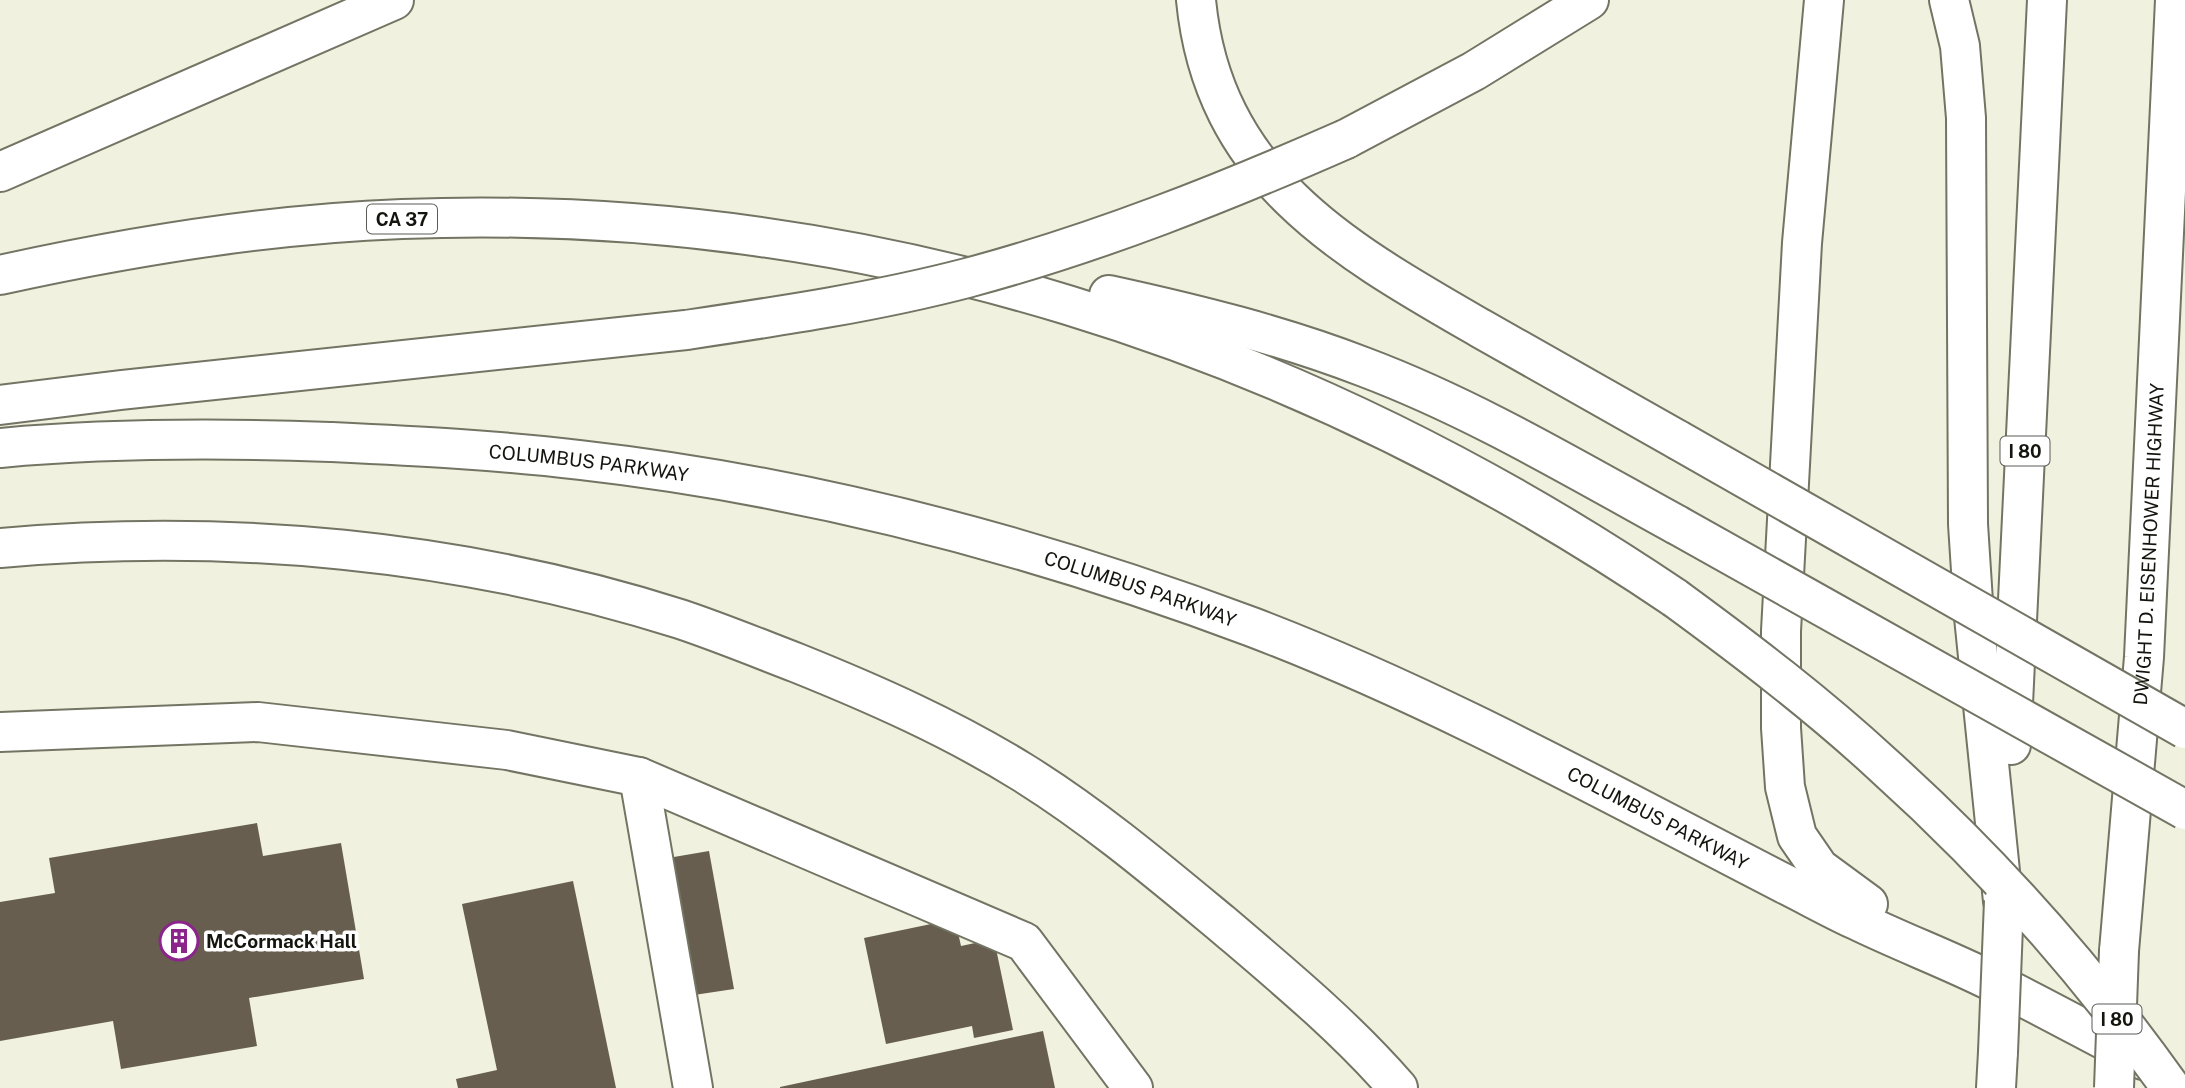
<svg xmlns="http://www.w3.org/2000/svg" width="2185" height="1088" font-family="'Public Sans',sans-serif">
<rect width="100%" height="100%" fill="#f0f1de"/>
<g fill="#675e4f">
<path d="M257 823 263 856 341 843 364 979 249 998 257 1046 121 1069 113 1021 0 1041V902L55 893 49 858Z"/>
<path d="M709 851 734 989 694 995 668 858Z"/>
<path d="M573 881 616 1088H458L456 1079 497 1070 462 904Z"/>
<path d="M955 919 961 946 994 939 1013 1030 974 1038 972 1026 886 1044 864 938Z"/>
<path d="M1043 1031 1055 1088H780V1087Z"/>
</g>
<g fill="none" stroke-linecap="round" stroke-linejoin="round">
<defs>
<g id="minor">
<path d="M0 732 258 722 507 750 639 777 693 1088"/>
<path d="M639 777 1024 942 1133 1088"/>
</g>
<g id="highway">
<path d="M1196 0C1213 176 1341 248 1480 328 1546 365 1612 403 1678 440"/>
<path d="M1824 0 1802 243 1781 631V728L1785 787 1797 836 1819 868 1868 904"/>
<path d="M1949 0 1960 46 1966 118 1968 524 1974 617 2003 901"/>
<path d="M1346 139 1474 71 1589 0"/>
<path d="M0 172 394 0"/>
<path d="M0 275C132 246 266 224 402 219 863 201 1295 341 1675 598"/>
<path d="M1109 295C1196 314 1281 335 1364 367 1473 408 1575 469 1677 525"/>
<path d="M0 405 121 390 686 330"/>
<path id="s1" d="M0 448C110 438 220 438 330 442 413 446 497 450 580 460 809 486 1036 546 1252 627 1436 697 1610 794 1785 884 1809 896 1832 909 1856 920 1901 942 1947 959 1991 981 2042 1006 2092 1034 2143 1060"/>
<path d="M0 548C229 528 460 549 680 619 719 632 758 648 797 663 874 694 951 728 1022 772 1093 816 1157 870 1221 923 1282 975 1345 1027 1398 1088"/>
<path d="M2011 745 2047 0"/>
<path id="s2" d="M2119 951 2144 657 2175 0"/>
<path d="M1996 1088 1998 1052"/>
</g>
</defs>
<use href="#minor" stroke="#737463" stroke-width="42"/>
<use href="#highway" stroke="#737463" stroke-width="42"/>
<use href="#minor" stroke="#fff" stroke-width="38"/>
<use href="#highway" stroke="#fff" stroke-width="38"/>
<defs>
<g id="highway-bridge">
<path d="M686 330C780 316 875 302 967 278 1098 243 1223 193 1346 139"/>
<path d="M1678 440 2185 729"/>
<path d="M1677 525 2185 810"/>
<path d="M1675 598C1746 650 1817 704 1882 764 1990 861 2087 970 2171 1088"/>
<path d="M1998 1052 2004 901"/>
<path d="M2114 1088 2119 951"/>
</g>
</defs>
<use href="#highway-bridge" stroke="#737463" stroke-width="42" stroke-linecap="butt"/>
<use href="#highway-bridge" stroke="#fff" stroke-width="38"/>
</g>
<defs>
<symbol id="building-ring" viewBox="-11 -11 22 22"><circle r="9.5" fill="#fff" stroke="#8b248b" stroke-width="1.5"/><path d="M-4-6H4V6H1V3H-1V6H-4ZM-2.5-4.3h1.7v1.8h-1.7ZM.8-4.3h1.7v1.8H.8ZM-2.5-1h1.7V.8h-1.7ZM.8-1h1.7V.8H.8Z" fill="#8b248b"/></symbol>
</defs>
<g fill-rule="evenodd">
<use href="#building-ring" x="157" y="919" width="44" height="44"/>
</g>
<g text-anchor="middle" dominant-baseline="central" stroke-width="7" stroke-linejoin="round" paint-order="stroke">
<g fill="#fff" stroke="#5b5b57" stroke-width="2">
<rect x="367" y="204.5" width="70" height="29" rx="5"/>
<rect x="2000.5" y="436.5" width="49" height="29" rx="5"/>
<rect x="2092.5" y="1004.5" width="49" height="29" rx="5"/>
</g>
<g font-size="18" font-weight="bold" fill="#15150f">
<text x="402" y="219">CA 37</text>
<text x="2025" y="451">I 80</text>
<text x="2117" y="1019">I 80</text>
</g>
<g font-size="19" fill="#15150f" stroke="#fff">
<text stroke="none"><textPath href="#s1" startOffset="590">COLUMBUS PARKWAY</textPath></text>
<text stroke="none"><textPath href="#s2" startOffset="408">DWIGHT D. EISENHOWER HIGHWAY</textPath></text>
<text stroke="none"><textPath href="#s1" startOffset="1157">COLUMBUS PARKWAY</textPath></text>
<text stroke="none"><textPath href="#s1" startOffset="1724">COLUMBUS PARKWAY</textPath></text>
</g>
<g font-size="19" font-weight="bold" fill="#15150f" stroke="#fff" text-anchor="start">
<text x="206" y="941">McCormack Hall</text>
</g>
</g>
</svg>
